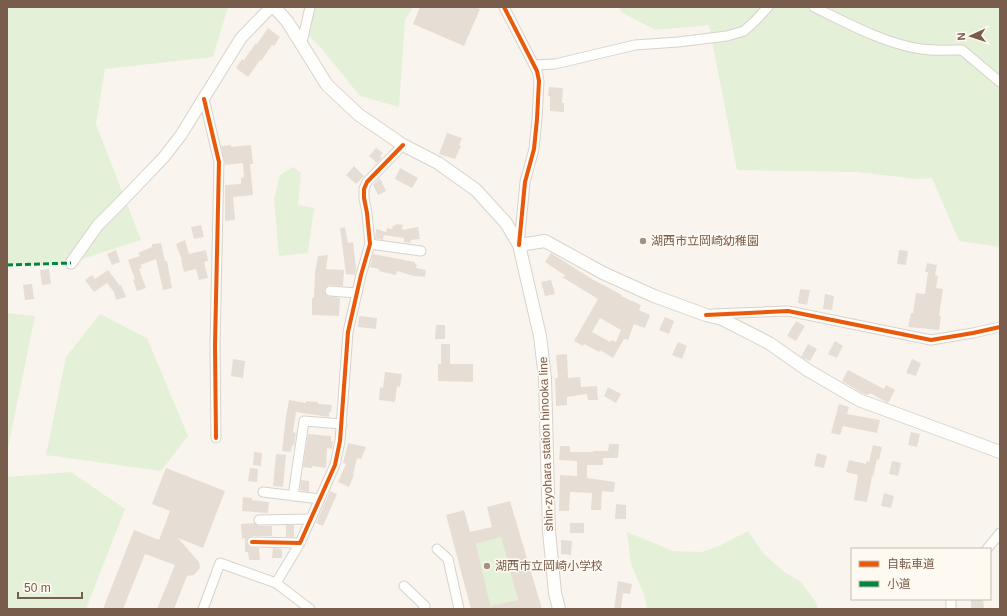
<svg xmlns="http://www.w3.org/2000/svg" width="1007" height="616" font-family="Arial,'Noto Sans JP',sans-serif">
<rect width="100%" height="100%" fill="#f9f5ee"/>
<g fill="#e5f0d9">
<path d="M7 7H228L213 57 105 69 96 124 141 240 67 264 7 265Z"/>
<path d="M309 7H413L405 20 399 107 360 96 322 49 308 35Z"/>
<path d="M618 7H1000V247L959 241 932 178 917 179 857 172 737 170 709 25 655 30 623 13Z"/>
<path d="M293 167 301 173 298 205 314 208 308 253 279 256 274 199 280 175Z"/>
<path d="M7 313 35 316 7 453Z"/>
<path d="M100 314 147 338 188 436 161 471 46 455 66 357Z"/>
<path d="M71 472 125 509 86 609H7V477Z"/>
<path d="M748 531 763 553 784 572 800 581 816 602 818 609H647L645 597 631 564 627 532 673 551 701 552 719 546Z"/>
<path d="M501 537 518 600 490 607 476 544Z"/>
</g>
<g fill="#e6ded5" fill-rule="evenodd">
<path d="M420 7H474L480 9 464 46 413 24Z"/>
<path d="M268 28 280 37 274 46 272 45 261 61 260 60 248 77 236 68 242 59 244 60 256 43 257 44Z"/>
<path d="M549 87 563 88 562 103H564V112L550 111V96H548Z"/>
<path d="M447 133 462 138 459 145 461 146 455 159 439 154Z"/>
<path d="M231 145V147L251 145 253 164H250L253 195 233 197 235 220 225 221V185L241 184V178L244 177 243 163 225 165 221 146Z"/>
<path d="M376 148 383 153 380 156 382 158 377 163 369 156Z"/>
<path d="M354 166 364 176 356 184 346 175Z"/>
<path d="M400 168 418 178 412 188 395 179Z"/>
<path d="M380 178 386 191 378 195 373 185Z"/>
<path d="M396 224 403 225 402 230 418 227 420 239 411 240 410 243 404 242V238L384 235 383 240 375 238 376 229 386 232 387 228 392 229 393 225 395 226Z"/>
<path d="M201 225 204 237 194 239 191 227Z"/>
<path d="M345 227 348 243 353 242 356 269 355 275 346 274 340 228Z"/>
<path d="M185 240 189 254 206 250 208 261 204 262 208 278 199 280 196 269 184 272 181 260H182L176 244Z"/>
<path d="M161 243 165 261H167L172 288 163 290 156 259 140 265 142 268 139 269 146 288 137 291 133 280 135 279 128 260 140 256 138 253 152 247V244Z"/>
<path d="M116 250 120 262 112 265 107 254Z"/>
<path d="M899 250 908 251 906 265 897 264Z"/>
<path d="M551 253 592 279 622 295 621 296 641 305 639 310 650 315 645 328 634 324 628 340 624 339 613 358 600 350 599 352 584 344 583 346 574 341 598 299 562 277 566 276 545 262ZM600 318 621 330 616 342 612 340 610 342 592 332Z"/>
<path d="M373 254 415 262V264L417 265 416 268 426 270 425 277 414 276 397 271 396 275 379 271V269L370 267Z"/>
<path d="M328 255 326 269 344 270 343 286 328 285 324 290 327 296 340 298 339 316 312 315V298H314L315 272 318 256Z"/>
<path d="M927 263 937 265 935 275 938 276 936 288 943 289 939 316H941L939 330 908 327 911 313H913L916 293 925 294 928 272H925Z"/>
<path d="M49 269 51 284 42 285 40 270Z"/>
<path d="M108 270 120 286 121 285 126 297 116 300 114 292 107 283 94 292 85 280 92 275 95 279Z"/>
<path d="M551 280 555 294 545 296 541 282Z"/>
<path d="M32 284 34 299 25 300 23 285Z"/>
<path d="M800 289 810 290 807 305 798 303Z"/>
<path d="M825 294 834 296 832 310 823 309Z"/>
<path d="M359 316 377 318 376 329 358 327Z"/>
<path d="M665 317 674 321 669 334 659 330Z"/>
<path d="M796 321 805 326 796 341 787 336Z"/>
<path d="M436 325H445V339H435Z"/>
<path d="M835 341 843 346 837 358 828 354Z"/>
<path d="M678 342 687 346 682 359 672 355Z"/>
<path d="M441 344H450V364H473V382L438 381V364H441Z"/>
<path d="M808 344 817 349 810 361 801 357Z"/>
<path d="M567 354 568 378 580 377 581 387 597 386 598 400H588L587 394 567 397V405L556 406 555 378H558L556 355Z"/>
<path d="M233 359 245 361 243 378 231 376Z"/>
<path d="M912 359 921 363 916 376 906 373Z"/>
<path d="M848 370 884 389 886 385 895 390 888 403 870 393 868 395 862 393 842 381Z"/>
<path d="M385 372 402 374 400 387 397 386 395 402 379 400 380 387 383 388Z"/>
<path d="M608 387 621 394 616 403 604 396Z"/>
<path d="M289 400 306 403V401L318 402V404L332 405 331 412H329V417L296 412 293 432 296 433 294 446 292 445 291 452 282 451 286 416Z"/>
<path d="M839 404 849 407 847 414 880 420 877 433 843 426 840 435 831 433Z"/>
<path d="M911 432 920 434 917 447 908 445Z"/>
<path d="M308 434 331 436V441H333L332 449 327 448 326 468 312 466V468L303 467Z"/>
<path d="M348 443 366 447 361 459 357 458 353 475H354L349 487 338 482 346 464 343 463Z"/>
<path d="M609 444H619L618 458H603V465H587V478L615 482 614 492 602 491 601 510H591L592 493 570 492 569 511H559L560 475 577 476V461L559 460 560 446H570V452H593V451H608Z"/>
<path d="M873 445 882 447 879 460 877 459 873 476H872L867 502 854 500 858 475 846 472 849 460 866 464V461L869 462Z"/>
<path d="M254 452 262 453 261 466 253 465Z"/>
<path d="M817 453 827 456 824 468 814 466Z"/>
<path d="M276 454 286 455 283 487 273 486Z"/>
<path d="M892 461 901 463 898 476 889 474Z"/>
<path d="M166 468 225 491 203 548 178 538 199 562 200 568 194 575 187 576 174 609H157L175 565 145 554 123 609H103L134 530 159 540 170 511 152 504Z"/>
<path d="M250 468 258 469 257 482 248 481Z"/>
<path d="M301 480 309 481V492L300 490Z"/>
<path d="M330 491 337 494 323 526 316 523Z"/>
<path d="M884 493 894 496 891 508 881 506Z"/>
<path d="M243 497 252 498V500L269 502 268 513 242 511Z"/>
<path d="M510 501 542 609H491V606L518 600 501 537 476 544 491 609H471L446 515 464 510 470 532 492 527 487 507Z"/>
<path d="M616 504 626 505V519H615Z"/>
<path d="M254 523 259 526H272V536H252L247 539 246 542 249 547 259 548 260 560H249L248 552H245V538L242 539 241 524Z"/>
<rect x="570" y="523" width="14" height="10"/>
<rect x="286" y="525" width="8" height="12"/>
<path d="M561 540 572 541 571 555 561 554Z"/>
<path d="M273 548 282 549V558H272Z"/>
<path d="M618 581 632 584 630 594 623 593 621 609H614Z"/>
<path d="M971 599H983L984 609H971Z"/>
</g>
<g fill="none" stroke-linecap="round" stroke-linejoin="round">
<defs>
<g id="minor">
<path d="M504 7 537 71 539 81 537 119 534 149 525 182 519 245"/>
<path d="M814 7C847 23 885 44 921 49 934 51 949 50 962 50L1000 82"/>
<path d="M302 42 310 7"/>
<path d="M534 65 555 64 635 45 678 42 727 36 744 31 755 21 768 7"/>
<path d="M204 99 219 162 215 345 216 438"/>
<path d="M370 244 421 251"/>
<path d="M330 291 357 293"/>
<path d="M713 314 788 311 931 340 973 333 1000 327"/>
<path d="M263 492 320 499"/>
<path d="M293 496 304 421 342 424"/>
<path d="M259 520 311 519"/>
<path d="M252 542 300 543 335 465 340 441 348 332 361 275 370 244 367 213 364 198V189L367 182 403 145"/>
<path d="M437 549 448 559 459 609"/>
<path d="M987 549 1000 533"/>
<path d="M276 583 310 609"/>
<path d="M404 586 425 606 423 609"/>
<path d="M203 609 220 563 276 583 300 543"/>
<path d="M951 609V599"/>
</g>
<path id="tertiary" d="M71 263 98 225 119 204 164 157 181 135 241 38 271 7"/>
<g id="secondary">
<path d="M274 7 287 21 327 85 359 115 403 145 438 163 476 190 506 223 519 245 540 336 545 378 549 531 555 593 559 609"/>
<path d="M519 245 545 241 603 273 654 296 706 315 722 319 769 343 809 371 859 400 1000 452"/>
</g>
</defs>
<use href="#minor" stroke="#d8d2cc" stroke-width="11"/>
<use href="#tertiary" stroke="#d8d2cc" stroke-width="13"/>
<use href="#secondary" stroke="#d9d2cc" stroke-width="14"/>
<use href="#minor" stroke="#fefefc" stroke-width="9"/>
<use href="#tertiary" stroke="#fefefc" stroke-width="11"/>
<use href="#secondary" stroke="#fefefc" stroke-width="12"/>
<path stroke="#00873e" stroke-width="3" stroke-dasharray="6 3" stroke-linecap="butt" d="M7 265 71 263"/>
<defs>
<g id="cycleway">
<path d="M504 7 537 71 539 81 537 119 534 149 525 182 519 245"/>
<path d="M204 99 219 162 215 345 216 438"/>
<path d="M706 315 788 311 931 340 973 333 1000 327"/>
<path d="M252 542 300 543 335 465 340 441 348 332 361 275 370 244 367 213 364 198V189L367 182 403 145"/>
</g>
</defs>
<use href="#cycleway" stroke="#fffaf1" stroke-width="6"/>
<use href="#cycleway" stroke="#e8590c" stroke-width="4"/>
</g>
<g fill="#a69285" stroke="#fffaf1" stroke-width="1.5">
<circle cx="643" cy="241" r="4"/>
<circle cx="487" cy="566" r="4"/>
</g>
<g text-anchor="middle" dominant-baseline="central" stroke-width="3" stroke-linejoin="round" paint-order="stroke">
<g font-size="12" fill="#795d4c" stroke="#fffaf1" text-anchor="start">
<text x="651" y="241">湖西市立岡崎幼稚園</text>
<text x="495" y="566">湖西市立岡崎小学校</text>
</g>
<g font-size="12" fill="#795d4c" stroke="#fffaf1">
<text transform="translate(546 444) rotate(-92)">shin-zyohara station hinooka line</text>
</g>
</g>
<rect width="1007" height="616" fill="none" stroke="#795d4c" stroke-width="16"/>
<rect x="851" y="548" width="140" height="52" fill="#fffaf1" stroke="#c9bbaf"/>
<rect x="859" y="561" width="20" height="6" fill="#e8590c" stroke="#c9bbaf"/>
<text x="887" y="568" font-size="12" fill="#795d4c">自転車道</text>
<rect x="859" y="581" width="20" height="6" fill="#00873e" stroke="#c9bbaf"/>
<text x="887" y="588" font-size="12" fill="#795d4c">小道</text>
<g transform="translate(971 36) rotate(267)" stroke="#fffaf1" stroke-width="3" paint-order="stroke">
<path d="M0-3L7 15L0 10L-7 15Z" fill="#795d4c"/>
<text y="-6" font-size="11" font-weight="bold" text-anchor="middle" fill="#795d4c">N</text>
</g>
<path d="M18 592v6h64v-6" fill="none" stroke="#795d4c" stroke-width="2"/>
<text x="24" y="592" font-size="12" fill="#795d4c" stroke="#fffaf1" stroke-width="3" paint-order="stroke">50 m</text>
</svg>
